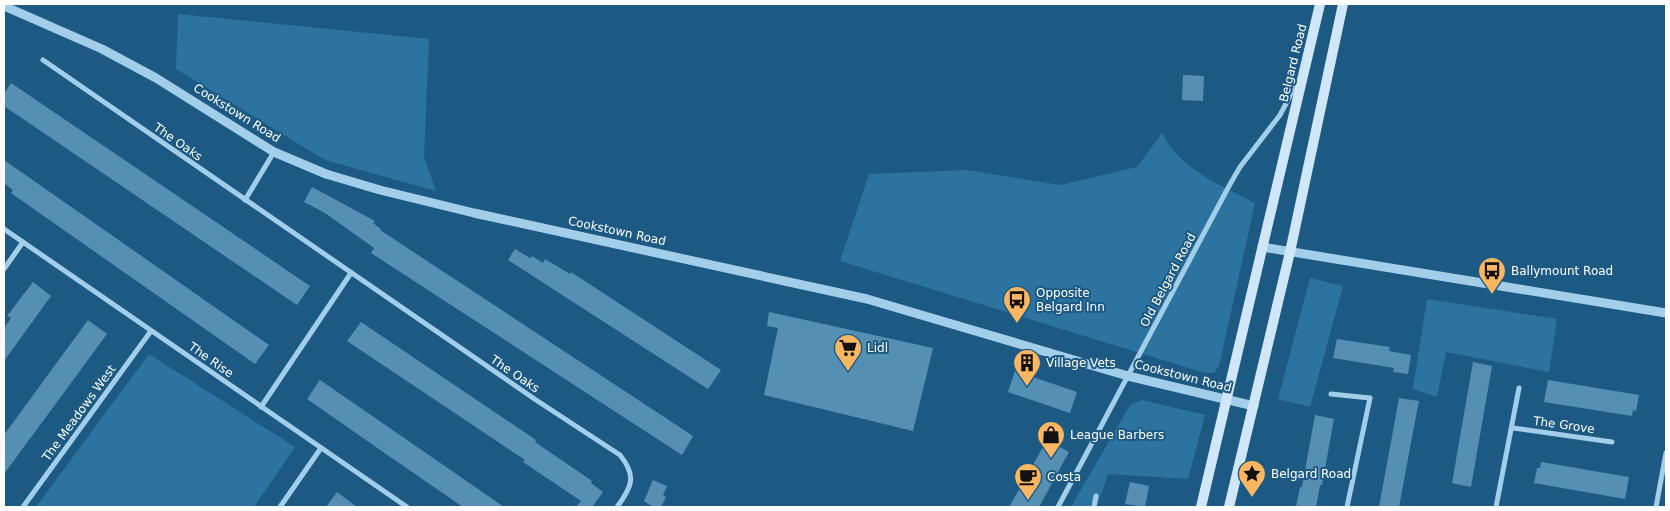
<svg xmlns="http://www.w3.org/2000/svg" width="1670" height="511" font-family="'DejaVu Sans',sans-serif">
<rect width="100%" height="100%" fill="#1d5a83"/>
<g fill="#2c73a0">
<path d="M178 14 429 39 424 157 436 191 325 160 176 69Z"/>
<path d="M1162 133C1179 169 1222 186 1255 203L1219 366 1214 373H1205L840 261 869 174 966 170 1060 185 1137 167Z"/>
<path d="M1310 278 1343 286 1310 407 1278 399Z"/>
<path d="M1427 299 1557 319 1549 372 1446 352 1437 397 1413 389Z"/>
<path d="M149 354 295 447 254 507H36Z"/>
<path d="M1142 400 1205 415 1188 479 1108 474 1097 507H1071L1130 405Z"/>
</g>
<g fill="#568fb4">
<path d="M1183 75 1204 76 1203 101 1182 100Z"/>
<path d="M11 83 310 286 297 305 4 106V94Z"/>
<path d="M4 160 269 345 255 364 11 193 13 190 4 183Z"/>
<path d="M312 187 375 221 373 223 381 229 380 230 693 436 682 455 371 253 374 248 325 213 304 202Z"/>
<path d="M515 249 530 258 532 256 543 263 545 259 570 274 571 272 721 370 708 389 508 260Z"/>
<path d="M33 282 51 296 4 361V328L11 318 7 316Z"/>
<path d="M769 312 933 348 913 431 764 395 778 328 767 326Z"/>
<path d="M88 320 107 334 4 474V435Z"/>
<path d="M361 322 536 440 535 442 592 481 591 483 603 492 592 507H576L581 501 523 462 525 460 347 341Z"/>
<path d="M1337 339 1390 347 1389 351 1411 355 1408 374 1393 372 1394 368 1333 358Z"/>
<path d="M1473 362 1492 366 1471 487 1452 483Z"/>
<path d="M1015 371 1077 392 1070 413 1008 392Z"/>
<path d="M320 380 439 462 504 507H463L386 454 307 399Z"/>
<path d="M1548 380 1639 395 1636 411 1633 410 1632 416 1544 402Z"/>
<path d="M1399 398 1419 401 1416 416 1399 507H1379Z"/>
<path d="M1315 415 1334 419 1322 485H1320L1316 507H1296L1300 487H1302Z"/>
<path d="M1047 440 1069 452 1039 507H1009Z"/>
<path d="M1541 462 1629 477 1625 499 1534 483 1537 468H1540Z"/>
<path d="M653 480 667 486 663 495 666 497 661 507H653L644 501Z"/>
<path d="M1130 482 1149 486 1145 507 1125 504Z"/>
<path d="M337 492 357 507H326Z"/>
</g>
<g fill="none" stroke-linecap="round" stroke-linejoin="round">
<g stroke="#a3ceea" stroke-width="5">
<path d="M43 60 536 400 620 455C637 476 632 487 617 507"/>
<path d="M245 200 274 152"/>
<path d="M4 229 407 507"/>
<path d="M4 269 23 242"/>
<path d="M1331 394 1370 398 1347 507"/>
<path d="M261 407 351 273"/>
<path d="M1513 428 1612 442"/>
<path d="M23 507 151 331"/>
<path d="M280 507 321 448"/>
<path d="M1058 507 1229 186 1240 167 1280 115 1298 81"/>
<path d="M1094 507 1096 496"/>
<path d="M1496 507 1519 388"/>
<path d="M1656 507 1666 453"/>
</g>
<g stroke="#a3ceea" stroke-width="9">
<path d="M4 6 102 49 156 78 274 152 326 174 380 190 474 213 867 299 1128 376 1254 406"/>
<path d="M1262 247 1666 313"/>
</g>
<g stroke="#cfe7f8" stroke-width="10">
<path d="M1201 507 1320 4"/>
<path d="M1229 507 1290 252 1343 4"/>
</g>
</g>
<defs>
<symbol id="bus-pin" viewBox="-11 -11 22 30"><path d="M0 17L-7.5 6A9.5 9.5 0 1 1 7.5 6Z" fill="#fab661" stroke="#1d5a83"/><path d="M-5-6H5V4H4V6H2V4H-2V6H-4V4H-5ZM-3.5-4V0h7V-4ZM-3.5 1.2v1.5H-2V1.2ZM2 1.2v1.5H3.5V1.2Z" fill="#111"/></symbol>
<symbol id="supermarket-pin" viewBox="-11 -11 22 30"><path d="M0 17L-7.5 6A9.5 9.5 0 1 1 7.5 6Z" fill="#fab661" stroke="#1d5a83"/><path d="M-6-5.5h2.5l.6 2H6L4.5 2H-2.5L-4.4-4H-6ZM-1.5 3.2a1.3 1.3 0 1 0 .1 0ZM3 3.2a1.3 1.3 0 1 0 .1 0Z" fill="#111"/></symbol>
<symbol id="building-pin" viewBox="-11 -11 22 30"><path d="M0 17L-7.5 6A9.5 9.5 0 1 1 7.5 6Z" fill="#fab661" stroke="#1d5a83"/><path d="M-4-6H4V6H1V3H-1V6H-4ZM-2.5-4.3h1.7v1.8h-1.7ZM.8-4.3h1.7v1.8H.8ZM-2.5-1h1.7V.8h-1.7ZM.8-1h1.7V.8H.8Z" fill="#111"/></symbol>
<symbol id="shop-pin" viewBox="-11 -11 22 30"><path d="M0 17L-7.5 6A9.5 9.5 0 1 1 7.5 6Z" fill="#fab661" stroke="#1d5a83"/><path d="M-5-2.5h2.3a2.7 3.5 0 0 1 5.4 0H5L5.5 6h-11ZM-1.5-2.5h3a1.5 2.3 0 0 0-3 0Z" fill="#111"/></symbol>
<symbol id="sight-pin" viewBox="-11 -11 22 30"><path d="M0 17L-7.5 6A9.5 9.5 0 1 1 7.5 6Z" fill="#fab661" stroke="#1d5a83"/><path d="M0-6L1.8-2.2L6-1.7L2.9 1.2L3.7 5.4L0 3.3L-3.7 5.4L-2.9 1.2L-6-1.7L-1.8-2.2Z" fill="#111"/></symbol>
<symbol id="cafe-pin" viewBox="-11 -11 22 30"><path d="M0 17L-7.5 6A9.5 9.5 0 1 1 7.5 6Z" fill="#fab661" stroke="#1d5a83"/><path d="M-5.5-4.5H6V0H3Q3 3.5 0 3.5H-2.5Q-5.5 3.5-5.5 0ZM3-3.2v2h1.7v-2ZM-6 4.5H4V6H-6Z" fill="#111"/></symbol>
</defs>
<g fill-rule="evenodd">
<use href="#bus-pin" x="1476" y="255" width="32" height="43"/>
<use href="#bus-pin" x="1001" y="284" width="32" height="43"/>
<use href="#supermarket-pin" x="832" y="332" width="32" height="43"/>
<use href="#building-pin" x="1011" y="347" width="32" height="43"/>
<use href="#shop-pin" x="1035" y="419" width="32" height="43"/>
<use href="#sight-pin" x="1236" y="458" width="32" height="43"/>
<use href="#cafe-pin" x="1012" y="461" width="32" height="43"/>
</g>
<g text-anchor="middle" dominant-baseline="central" stroke-width="4" stroke-linejoin="round" paint-order="stroke">
<g font-size="12" fill="#fff" stroke="#1d5a83">
<text transform="translate(1293 63) rotate(-76)">Belgard Road</text>
<text transform="translate(237 113) rotate(32)">Cookstown Road</text>
<text transform="translate(178 142) rotate(35)">The Oaks</text>
<text transform="translate(617 231) rotate(12)">Cookstown Road</text>
<text transform="translate(1168 280) rotate(-62)">Old Belgard Road</text>
<text transform="translate(211 360) rotate(35)">The Rise</text>
<text transform="translate(515 374) rotate(34)">The Oaks</text>
<text transform="translate(1183 376) rotate(14)">Cookstown Road</text>
<text transform="translate(79 413) rotate(-54)">The Meadows West</text>
<text transform="translate(1564 425) rotate(8)">The Grove</text>
</g>
<g font-size="12" fill="#fff" stroke="#1d5a83" text-anchor="start">
<text x="1511" y="271">Ballymount Road</text>
<text x="1036" y="293">Opposite<tspan x="1036" dy="14">Belgard Inn</tspan></text>
<text x="867" y="348">Lidl</text>
<text x="1046" y="363">Village Vets</text>
<text x="1070" y="435">League Barbers</text>
<text x="1271" y="474">Belgard Road</text>
<text x="1047" y="477">Costa</text>
</g>
</g>
<rect width="1670" height="511" fill="none" stroke="#ffffff" stroke-width="10"/>
</svg>
